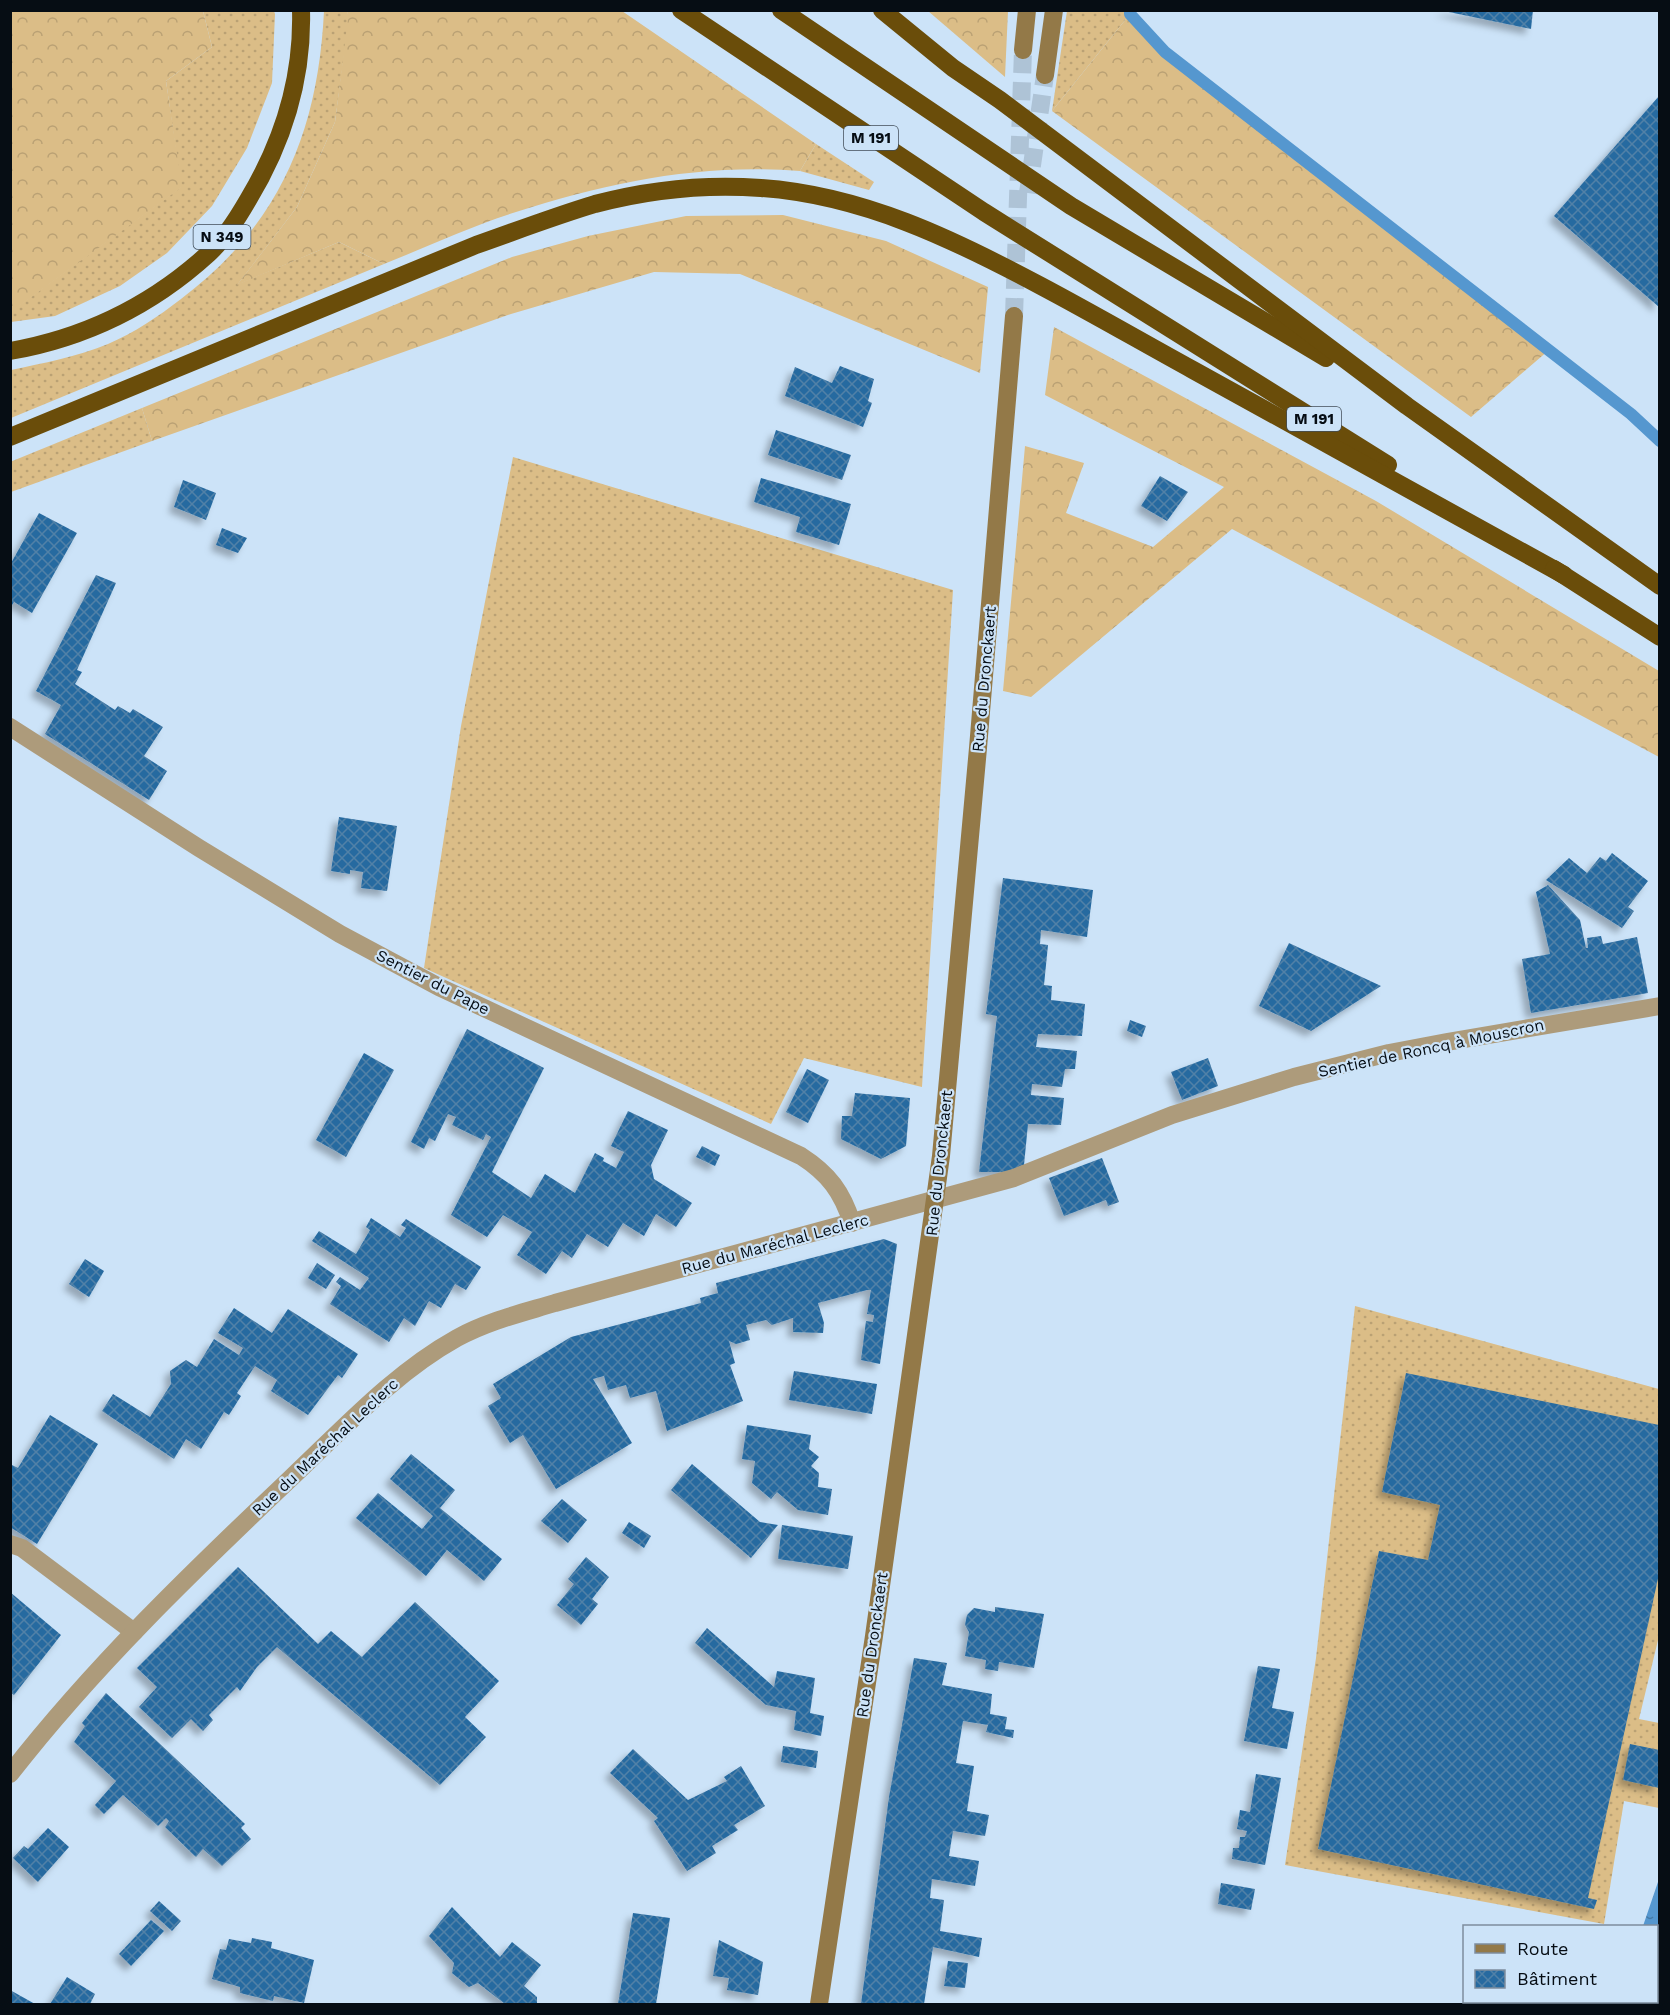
<svg xmlns="http://www.w3.org/2000/svg" width="1670" height="2015" font-family="'Work Sans',sans-serif">
<defs>
<pattern id="grass-dots" width="8" height="8" patternUnits="userSpaceOnUse" patternTransform="scale(1.5)"><rect width="8" height="8" fill="#dbbd87"/><path d="M2 2h.1M6 6h.1" fill="none" stroke="#baa174" stroke-width="1.8" stroke-linecap="round"/></pattern>
<pattern id="forest-crowns" width="20" height="18" patternUnits="userSpaceOnUse" patternTransform="scale(1.5)"><rect width="20" height="18" fill="#dbbd87"/><path d="M2 6a3 3 0 1 1 6 0M12 15a3 3 0 1 1 6 0" fill="none" stroke="#baa174"/></pattern>
<pattern id="water-ripples" width="26" height="14" patternUnits="userSpaceOnUse" patternTransform="scale(1.5)"><rect width="26" height="14" fill="#5597cf"/><path d="M2 4q2-2 4 0t4 0M15 11q2-2 4 0t4 0" fill="none" stroke="#447aa7"/></pattern>
<pattern id="building-cross-hatch" width="8" height="8" patternUnits="userSpaceOnUse" patternTransform="scale(1.5)"><rect width="8" height="8" fill="#276aa0"/><path d="M0 0l8 8M0 8l8-8" fill="none" stroke="#5181a7"/></pattern>
<filter id="shadow"><feDropShadow dx="-5.5" dy="5.5" stdDeviation="3" flood-color="#0004"/></filter>
</defs>
<rect width="100%" height="100%" fill="#cce3f8"/>
<g fill="url(#grass-dots)">
<path d="M203 11H274L275 14 272 83 247 148 212 206 167 253 120 286 55 316 11 322 10 312 181 187 166 81 212 47Z"/>
<path d="M324 11H347L349 18 335 122 297 207 238 284 339 242 384 264 11 418V370C43 363 77 357 108 344 134 333 159 316 181 299 280 224 318 132 324 11Z"/>
<path d="M1067 11H1129L1130 14 1052 111Z"/>
<path d="M816 144 874 182 869 190 800 171Z"/>
<path d="M142 408 152 441 11 492 10 462Z"/>
<path d="M513 457 953 590 922 1087 804 1058 771 1124 424 968 461 726Z"/>
<path d="M1355 1306 1659 1389V1636L1639 1719 1659 1723V1808L1624 1801 1604 1924 1285 1865 1316 1658Z"/>
</g>
<g fill="url(#forest-crowns)">
<path d="M11 10 203 11 212 47 166 81 182 187 11 312Z"/>
<path d="M347 11H622L816 144 800 171C703 163 608 182 516 212 471 226 427 247 384 264L339 242 237 285 297 207 335 122 348 18Z"/>
<path d="M928 11H1008L1005 77Z"/>
<path d="M1130 14 1166 52 1549 350 1471 417 1052 111Z"/>
<path d="M783 215 886 241 988 287 980 373 740 274 654 272 511 314 152 441 142 408 512 257 588 236 686 216Z"/>
<path d="M1054 327 1376 501 1659 671V757L1232 529 1031 697 1003 691 1025 446 1084 463 1066 513 1153 547 1224 487 1045 395Z"/>
</g>
<path fill="url(#water-ripples)" d="M1659 1879 1660 1967 1657 1978 1656 1926H1643Z"/>
<g fill="none" stroke-linecap="round" stroke-linejoin="round">
<path stroke="#5597cf" stroke-width="12" d="M1130 10V14L1165 52 1631 414 1660 441"/>
</g>
<g fill="url(#building-cross-hatch)" filter="url(#shadow)">
<path d="M1439 10H1533L1531 29Z"/>
<path d="M1659 96V307L1554 216Z"/>
<path d="M840 366 874 379 868 401 872 403 863 427 785 396 795 367 832 383Z"/>
<path d="M776 430 851 455 842 480 768 455Z"/>
<path d="M1160 476 1188 492 1167 521 1141 506Z"/>
<path d="M761 478 851 504 839 545 796 532 800 517 754 502Z"/>
<path d="M183 480 216 493 206 520 174 507Z"/>
<path d="M39 513 77 533 32 613 14 602 10 608V565Z"/>
<path d="M222 528 247 538 238 553 216 545Z"/>
<path d="M96 575 116 583 77 670 82 672 75 684 115 710 118 706 130 713 133 709 163 727 144 756 167 771 149 800 45 734 61 705 36 691Z"/>
<path d="M339 817 397 826 387 891 361 888 363 872 350 870V874L331 871Z"/>
<path d="M1612 853 1648 881 1628 907 1634 911 1622 928 1546 880 1569 858 1587 873 1600 857 1606 861Z"/>
<path d="M1003 878 1093 890 1087 937 1041 930 1040 944 1048 945 1044 985 1052 986 1051 1000 1085 1004 1082 1036 1038 1034 1036 1047 1077 1051 1075 1069H1065L1062 1087 1032 1084 1031 1095 1064 1098 1061 1125 1028 1124 1024 1165 1006 1172H979L997 1016 986 1014Z"/>
<path d="M1548 885 1580 920 1586 948H1588L1587 938 1601 936 1603 944 1637 937 1648 993 1531 1013 1522 959 1550 954 1536 892Z"/>
<path d="M1289 943 1381 986 1311 1031 1259 1006Z"/>
<path d="M1130 1020 1146 1026 1142 1037 1127 1031Z"/>
<path d="M467 1029 544 1068 492 1172 531 1198 545 1174 575 1193 595 1153 604 1158 603 1161 616 1168 624 1152 611 1146 628 1111 668 1130 651 1165 654 1179 692 1203 676 1227 656 1214 644 1236 623 1223 608 1247 587 1234 572 1258 562 1251 546 1274 517 1255 532 1232 503 1215 487 1237 451 1215 491 1137 486 1134 483 1140 452 1125 456 1117 448 1114 435 1141 429 1138 424 1149 411 1142Z"/>
<path d="M364 1053 394 1070 346 1157 316 1140Z"/>
<path d="M1208 1058 1218 1086 1182 1100 1171 1072Z"/>
<path d="M807 1069 829 1080 808 1123 786 1112Z"/>
<path d="M855 1093 910 1098 906 1146 881 1159 841 1139 842 1116H852Z"/>
<path d="M702 1146 720 1155 715 1166 696 1157Z"/>
<path d="M1102 1158 1119 1202 1108 1206 1106 1200 1064 1216 1049 1178Z"/>
<path d="M371 1218 400 1237 406 1228 401 1225 406 1219 481 1267 466 1290 455 1284 441 1308 429 1301 415 1326 404 1318 389 1342 330 1304 341 1286 336 1282 340 1277 360 1290 369 1278 312 1241 319 1231 356 1254 370 1230 366 1227Z"/>
<path d="M884 1239 897 1244 880 1364 861 1360 866 1321 873 1322 874 1315 867 1314 871 1290H867L818 1303 824 1323 823 1333 793 1332V1318L772 1325 766 1320 746 1325 750 1340 736 1344 729 1341 735 1363 730 1365 743 1401 667 1431 656 1391 630 1398 626 1385 608 1390 604 1376 593 1379 632 1443 556 1489 523 1435 510 1443 488 1406 501 1398 493 1384 571 1337 701 1303 700 1298 718 1293 716 1283Z"/>
<path d="M85 1259 104 1271 89 1297 69 1284Z"/>
<path d="M317 1263 335 1275 326 1289 308 1278Z"/>
<path d="M234 1308 272 1333 288 1309 358 1354 342 1378 338 1375 308 1415 271 1391 277 1380 255 1366 237 1393 241 1396 229 1415 224 1412 201 1449 186 1439 174 1459 102 1411 113 1394 150 1417 171 1384 170 1371 186 1360 197 1367 214 1339 239 1355 243 1348 218 1333Z"/>
<path d="M794 1371 877 1384 872 1414 789 1400Z"/>
<path d="M1406 1373 1659 1425V1574L1588 1898 1597 1900 1594 1909 1318 1849 1379 1551 1428 1560 1440 1505 1382 1492Z"/>
<path d="M50 1415 98 1444 37 1544 10 1527V1464L18 1468Z"/>
<path d="M747 1425 811 1435 809 1449 819 1457 811 1466 819 1473 818 1487 832 1489 828 1515 798 1510 777 1492 771 1499 752 1483 755 1461 742 1459Z"/>
<path d="M411 1454 455 1490 440 1508 502 1559 484 1581 447 1550 426 1576 356 1518 378 1493 422 1529 433 1516 390 1479Z"/>
<path d="M692 1464 760 1522 778 1525 751 1558 671 1490Z"/>
<path d="M562 1499 587 1520 568 1543 541 1521Z"/>
<path d="M629 1522 651 1536 644 1548 622 1533Z"/>
<path d="M782 1525 853 1536 848 1569 778 1559Z"/>
<path d="M586 1557 609 1577 592 1599 598 1604 581 1625 557 1605 574 1584 568 1579Z"/>
<path d="M238 1567 318 1644 331 1631 362 1657 415 1602 499 1681 465 1717 486 1737 440 1785 277 1647 257 1667 240 1691 237 1687 209 1715 213 1720 203 1731 191 1719 172 1738 139 1707 157 1687 137 1668Z"/>
<path d="M10 1592 61 1635 14 1695 10 1692Z"/>
<path d="M995 1607 1044 1614 1034 1668 999 1662 998 1671 985 1669 986 1660 965 1656 969 1632 965 1625 967 1615 974 1608 995 1612Z"/>
<path d="M707 1628 774 1687 777 1671 815 1678 810 1713 824 1716 821 1736 794 1730 796 1711 766 1705 695 1643Z"/>
<path d="M914 1658 947 1663 942 1685 992 1694 990 1714 1007 1717 1005 1729 1014 1730 1013 1738 986 1732 988 1725 963 1721 956 1763 974 1766 967 1811 989 1815 985 1836 953 1831 949 1856 979 1861 975 1886 932 1879 930 1898 944 1900 940 1931 982 1938 979 1957 933 1947 924 2004H861L889 1797Z"/>
<path d="M1258 1666 1280 1669 1272 1708 1294 1712 1287 1749 1244 1741Z"/>
<path d="M106 1693 245 1824 241 1828 251 1839 222 1866 203 1849 196 1857 165 1827 169 1821 166 1818 158 1826 123 1795 104 1814 95 1805 116 1781 74 1742 85 1726 82 1723Z"/>
<path d="M1630 1744 1659 1750V1788L1623 1780Z"/>
<path d="M783 1746 818 1751 816 1768 781 1762Z"/>
<path d="M633 1749 688 1800 727 1781 724 1777 741 1766 765 1806 734 1825 738 1830 712 1846 716 1853 687 1871 654 1821 658 1818 610 1773Z"/>
<path d="M1256 1774 1281 1778 1265 1865 1232 1859 1233 1848H1239L1240 1837H1245L1247 1831 1237 1829 1240 1810 1250 1812Z"/>
<path d="M48 1828 69 1847 38 1882 13 1858 24 1846 28 1849Z"/>
<path d="M1221 1883 1255 1889 1251 1910 1218 1904Z"/>
<path d="M159 1901 181 1921 172 1931 150 1911Z"/>
<path d="M452 1907 500 1957 512 1942 541 1965 524 1986 537 1997V2004H505L478 1983 469 1987 452 1973 454 1963 429 1936Z"/>
<path d="M633 1913 670 1918 656 2004H618Z"/>
<path d="M151 1920 164 1931 131 1966 119 1954Z"/>
<path d="M252 1938 272 1942 271 1948 314 1960 304 2003 274 1996 273 2001 240 1993V1987L212 1979 220 1949 226 1950 229 1939 251 1943Z"/>
<path d="M719 1940 763 1962 758 1995 727 1990 729 1978 713 1976Z"/>
<path d="M948 1961 968 1963 965 1988 944 1986Z"/>
<path d="M67 1977 95 1994 90 2004H50Z"/>
<path d="M10 1990 35 2004H10Z"/>
</g>
<g fill="none" stroke-linecap="round" stroke-linejoin="round">
<g stroke="#aec3d6" stroke-width="18" stroke-dasharray="18 9" stroke-linecap="butt">
<path d="M1028 193 1045 75"/>
<path d="M1014 316 1023 50"/>
</g>
<g stroke="#ad9b7b" stroke-width="18">
<path d="M10 727 199 848 340 934 439 987 801 1156C829 1174 842 1192 852 1223"/>
<path d="M10 1544 22 1548 134 1632"/>
<path d="M10 1774C94 1666 193 1571 291 1478 343 1429 394 1373 457 1338 488 1321 522 1313 555 1303L1014 1178 1172 1115 1294 1077 1389 1053 1447 1042 1660 1006"/>
</g>
<g stroke="#937948" stroke-width="18">
<path d="M1023 50 1027 10"/>
<path d="M1045 75 1054 10"/>
<path d="M819 2004 874 1636 941 1156 978 748 1014 316"/>
</g>
<g stroke="#6a4d0a" stroke-width="18">
<path d="M681 10 984 212 1388 465"/>
<path d="M781 10 1071 206 1326 358"/>
<path d="M882 10 953 68 1000 100 1407 406 1660 586"/>
<path d="M10 351C84 338 152 305 208 254 224 240 237 219 248 200 283 142 303 79 301 10"/>
<path d="M10 437 476 245C516 231 555 216 595 204 648 190 707 184 761 188 862 195 953 239 1041 286 1092 313 1142 342 1193 370 1316 439 1440 507 1564 575"/>
<path d="M1554 569 1660 637"/>
</g>
</g>
<g text-anchor="middle" dominant-baseline="central" stroke-width="4.5" stroke-linejoin="round" paint-order="stroke">
<g fill="#cce3f8" stroke="#414d58" stroke-width="1.5">
<rect x="844" y="126" width="54" height="24" rx="4.5"/>
<rect x="193.5" y="225" width="57" height="24" rx="4.5"/>
<rect x="1287" y="407" width="54" height="24" rx="4.5"/>
</g>
<g font-size="15" font-weight="bold" fill="#060d14">
<text x="871" y="138">M 191</text>
<text x="222" y="237">N 349</text>
<text x="1314" y="419">M 191</text>
</g>
<g font-size="16" fill="#060d14" stroke="#cce3f8">
<text transform="translate(984 679) rotate(-85)">Rue du Dronckaert</text>
<text transform="translate(433 982) rotate(27)">Sentier du Pape</text>
<text transform="translate(1431 1048) rotate(-12)">Sentier de Roncq à Mouscron</text>
<text transform="translate(939 1163) rotate(-84)">Rue du Dronckaert</text>
<text transform="translate(775 1244) rotate(-15)">Rue du Maréchal Leclerc</text>
<text transform="translate(325 1447) rotate(-43)">Rue du Maréchal Leclerc</text>
<text transform="translate(872 1645) rotate(-82)">Rue du Dronckaert</text>
</g>
</g>
<rect width="1670" height="2015" fill="none" stroke="#060d14" stroke-width="24"/>
<rect x="1463" y="1925" width="195" height="78" fill="#cce3f8" stroke="#7d8d9d" stroke-width="1.5"/>
<rect x="1475" y="1944" width="30" height="9" fill="#937948" stroke="#7d8d9d" stroke-width="1.5"/>
<text x="1517" y="1955" font-size="18" fill="#060d14">Route</text>
<rect x="1475" y="1970" width="30" height="18" fill="url(#building-cross-hatch)" stroke="#7d8d9d" stroke-width="1.5"/>
<text x="1517" y="1985" font-size="18" fill="#060d14">Bâtiment</text>
</svg>
